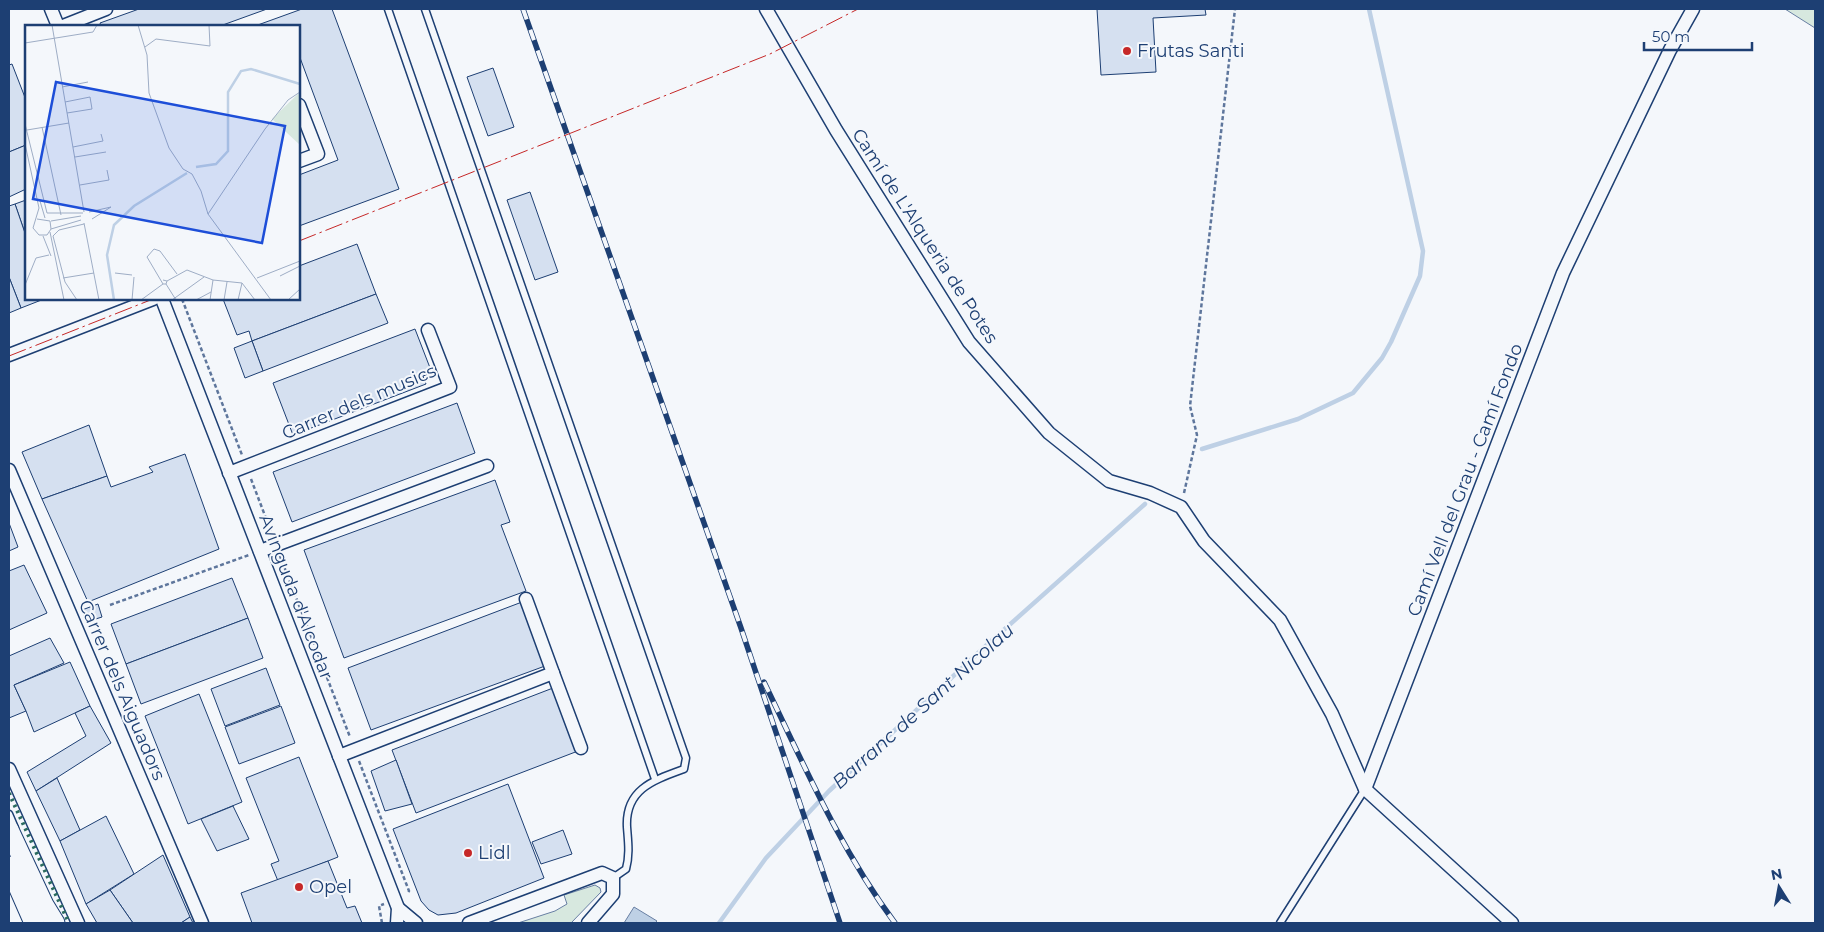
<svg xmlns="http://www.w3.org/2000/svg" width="1824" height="932" font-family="Montserrat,sans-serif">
<rect width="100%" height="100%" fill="#f4f7fb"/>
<g fill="#d7e8df" stroke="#687fa3">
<path d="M1785 9H1815V28Z"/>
<path d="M595 885 600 888 601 892 571 923H518L555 911 567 904 564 895Z"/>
</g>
<path fill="#bed0e5" stroke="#687fa3" d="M634 907 657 921 655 923H624Z"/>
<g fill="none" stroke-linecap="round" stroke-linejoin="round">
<g stroke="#bed0e5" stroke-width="4.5">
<path d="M1202 449 1298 419 1353 393 1382 358 1391 342 1420 276 1423 251 1369 9"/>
<path d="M719 923 766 858 829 791 989 643 1145 504"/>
</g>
</g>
<g fill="#d5e0f0" stroke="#1d3f73">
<path d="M139 9H267L220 26H101L100 23Z"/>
<path d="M302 9H332L399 189 299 226V175L338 160 299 55V26H255Z"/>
<path d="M1097 9H1205L1206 15 1153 18 1156 72 1101 75Z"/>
<path d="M12 64 26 100V145L9 152V65Z"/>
<path d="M493 68 514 127 488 136 467 77Z"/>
<path d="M26 145V189L9 197V152Z"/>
<path d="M530 192 558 272 535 280 507 200Z"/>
<path d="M26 200V236L15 204Z"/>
<path d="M15 204 26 236V299H44L21 308 9 277V206Z"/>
<path d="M357 244 376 294 252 341 249 331 237 335 223 299H299V266Z"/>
<path d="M9 277 21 308 9 313Z"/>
<path d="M376 294 388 323 263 371 252 341Z"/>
<path d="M415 329 432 373 423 376 426 384 293 435 273 383Z"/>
<path d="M252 341 263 371 245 378 234 348Z"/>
<path d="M457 403 475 453 292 522 273 472Z"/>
<path d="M89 425 107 476 42 499 22 452Z"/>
<path d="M185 454 219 549 88 602 42 499 107 476 111 487 153 472 149 467Z"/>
<path d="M495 480 510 522 501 525 526 591 344 658 304 550Z"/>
<path d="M9 523 18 547 9 551Z"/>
<path d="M24 565 47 613 9 630V571Z"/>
<path d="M232 578 248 618 126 664 111 624Z"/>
<path d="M522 602 545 666 371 730 348 668Z"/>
<path d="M98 604 102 617 86 622 82 610Z"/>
<path d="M248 618 263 658 141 704 126 664Z"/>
<path d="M50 638 64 663 14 685 26 711 9 718V656Z"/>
<path d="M70 662 90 706 34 732 26 711 14 685Z"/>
<path d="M266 668 280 705 225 726 211 689Z"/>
<path d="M553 688 578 751 416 813 392 750Z"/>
<path d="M199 694 242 802 188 824 145 716Z"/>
<path d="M90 706 111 743 36 791 27 772 86 736 75 713Z"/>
<path d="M281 706 295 743 239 764 225 727Z"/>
<path d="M299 757 338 857 278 881 271 864 279 861 246 778Z"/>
<path d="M396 760 412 804 385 811 371 771Z"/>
<path d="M57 778 80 830 60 841 36 791Z"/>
<path d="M508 784 544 878 456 913 438 915 429 910 421 901 393 829Z"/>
<path d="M233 806 249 839 217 851 201 819Z"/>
<path d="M106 816 134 874 86 904 60 841Z"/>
<path d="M563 830 572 854 541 864 532 842Z"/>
<path d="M163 855 190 917 181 923H133L110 890Z"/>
<path d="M328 861 347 908 355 906 362 923H252L241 893Z"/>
<path d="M110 890 133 923H97L86 904Z"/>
<path d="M190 917 193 923H181Z"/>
</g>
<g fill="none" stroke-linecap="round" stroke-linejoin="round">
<defs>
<g id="lane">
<path d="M388 9 655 779"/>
<path d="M425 9 686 758 684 769C654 780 625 789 627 827 628 841 630 854 626 869L613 878"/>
<path d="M9 814 15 828"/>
<path d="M1280 923 1365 789"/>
</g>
<g id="street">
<path d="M51 9 58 26"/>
<path d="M766 9 836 130 969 342 1049 433 1109 481 1150 493 1181 507 1204 541 1280 620 1332 714 1365 789 1512 923"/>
<path d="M63 26 106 9"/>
<path d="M299 105 318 154 299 161"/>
<path d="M162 299 398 908 397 923"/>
<path d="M9 355 153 299"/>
<path d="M9 470 202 923"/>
<path d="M229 473 450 387 428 330"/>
<path d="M260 551 487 466"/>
<path d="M553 673 581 748"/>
<path d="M339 756 553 673 526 599"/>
<path d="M9 769 78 923"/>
<path d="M1365 789 1563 273 1670 50 1693 9"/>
<path d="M398 908 416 923"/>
<path d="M469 923 602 873 613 878V894L588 923"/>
</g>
<g id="secondary">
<path d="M9 830 44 905 55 923"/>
<path d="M9 866 34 923"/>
</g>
</defs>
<use href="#lane" stroke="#1d3f73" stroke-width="9"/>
<use href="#street" stroke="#1d3f73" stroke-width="15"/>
<use href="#secondary" stroke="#1d3f73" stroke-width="21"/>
<g stroke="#5e769c" stroke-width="2.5" stroke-dasharray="4 2.5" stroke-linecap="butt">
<path d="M182 299 242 455"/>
<path d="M251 479 272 534"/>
<path d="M1184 493 1197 435 1190 406 1235 9"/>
<path d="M280 556 350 737"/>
<path d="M110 605 249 555"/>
<path d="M359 761 409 891 407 894"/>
<path d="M382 923 379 906 384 904"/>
</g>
<use href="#lane" stroke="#f4f7fb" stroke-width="6"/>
<use href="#street" stroke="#f4f7fb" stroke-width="12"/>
<use href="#secondary" stroke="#f4f7fb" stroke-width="19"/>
<defs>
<g id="rail">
<path d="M523 9 741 628 840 923"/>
<path d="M764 682C804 765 840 849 895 923"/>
</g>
</defs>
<use href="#rail" stroke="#1d3f73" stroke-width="5.5"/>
<use href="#rail" stroke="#f4f7fb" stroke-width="4" stroke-dasharray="11" stroke-linecap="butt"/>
<path stroke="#2c6c60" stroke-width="4" stroke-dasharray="2.5 4" stroke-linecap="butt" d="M9 793 69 923"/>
<g stroke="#c62828" stroke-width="1" stroke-dasharray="18 4 2.5 4" stroke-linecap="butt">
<path d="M299 241 770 54 858 9"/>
<path d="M9 356 153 299"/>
</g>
</g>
<g fill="#c62828" stroke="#f4f7fb" stroke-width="2">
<circle cx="1127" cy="51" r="5"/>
<circle cx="468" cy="853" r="5"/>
<circle cx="299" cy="887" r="5"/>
</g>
<g text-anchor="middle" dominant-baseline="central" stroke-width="4" stroke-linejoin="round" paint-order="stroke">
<g font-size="18" fill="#1d3f73" stroke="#f4f7fb" text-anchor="start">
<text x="1137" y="51">Frutas Santi</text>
<text x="478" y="853">Lidl</text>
<text x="309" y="887">Opel</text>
</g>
<g font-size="18" fill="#1d3f73" stroke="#f4f7fb">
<text transform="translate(925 236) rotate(57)">Camí de L'Alqueria de Potes</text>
<text transform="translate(359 402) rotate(-23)">Carrer dels musics</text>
<text transform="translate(1465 480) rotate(-69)">Camí Vell del Grau - Camí Fondo</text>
<text transform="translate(296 597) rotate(69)">Avinguda d'Alcodar</text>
<text transform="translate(122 690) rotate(67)">Carrer dels Aiguadors</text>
</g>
<g font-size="19" font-style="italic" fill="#1d3f73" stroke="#f4f7fb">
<text transform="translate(923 706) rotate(-42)">Barranc de Sant Nicolau</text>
</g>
</g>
<g transform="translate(25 25)">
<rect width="275" height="275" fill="#f4f7fb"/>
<path d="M275 67V120L247 94Z" fill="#d7e8df"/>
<path fill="none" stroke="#bed0e5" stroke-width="2.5" d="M171 142 191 139 203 126V67L216 46 226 44 275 59M89 275 82 230 89 200 109 181 162 148"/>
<path fill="none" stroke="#9eadc5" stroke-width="1" d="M27 0 59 187M113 0 122 30 124 68 144 123 158 144 167 149 176 166 183 189 246 275M0 18 68 7 72 0M120 22 131 14 185 21 184 0M37 62 63 57M40 77 65 72 67 84 42 88M0 99 22 188H58M17 102 36 190M2 105 44 98M0 119 14 183 8 203 14 210H22L26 204 25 196 12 194M48 122 78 116 76 109M50 132 81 127M55 160 84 155 82 145M15 176 20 193M64 187 86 182M183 189 240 104 263 75 275 67M67 194 86 182M26 196 56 191M59 198 74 275M26 204 56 195M25 207 39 275M18 211 26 231M90 248 107 250M255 251 275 241M38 253 69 248M232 253 275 236M138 255 142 256 141 259H138L122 232 129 224 135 226 152 249M142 256 162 245 188 255 217 258M217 258 230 275M141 259 151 275M0 260 11 233 24 230M52 275 40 257 28 211 34 205 59 199M107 275 109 252M116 275 138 259M147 275 179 252M171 275 186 267M185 275 188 255M199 275 202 257M213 275 217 258M263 275 275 264"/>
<path fill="#1d4ed8" fill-opacity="0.15" stroke="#1d4ed8" stroke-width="2.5" d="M31 57 260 101 237 218 8 174Z"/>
<rect width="275" height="275" fill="none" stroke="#1d3f73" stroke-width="2.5"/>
</g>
<rect width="1824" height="932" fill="none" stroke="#1d3f73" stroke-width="20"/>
<g transform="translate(1779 887) rotate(349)" stroke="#f4f7fb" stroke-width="4" paint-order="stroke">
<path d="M0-4L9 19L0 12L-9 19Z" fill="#1d3f73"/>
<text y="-8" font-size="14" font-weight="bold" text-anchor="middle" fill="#1d3f73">N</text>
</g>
<path d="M1644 42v8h108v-8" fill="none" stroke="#1d3f73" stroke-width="2.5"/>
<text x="1652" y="42" font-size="15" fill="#1d3f73" stroke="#f4f7fb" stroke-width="4" paint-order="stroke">50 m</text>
</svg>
